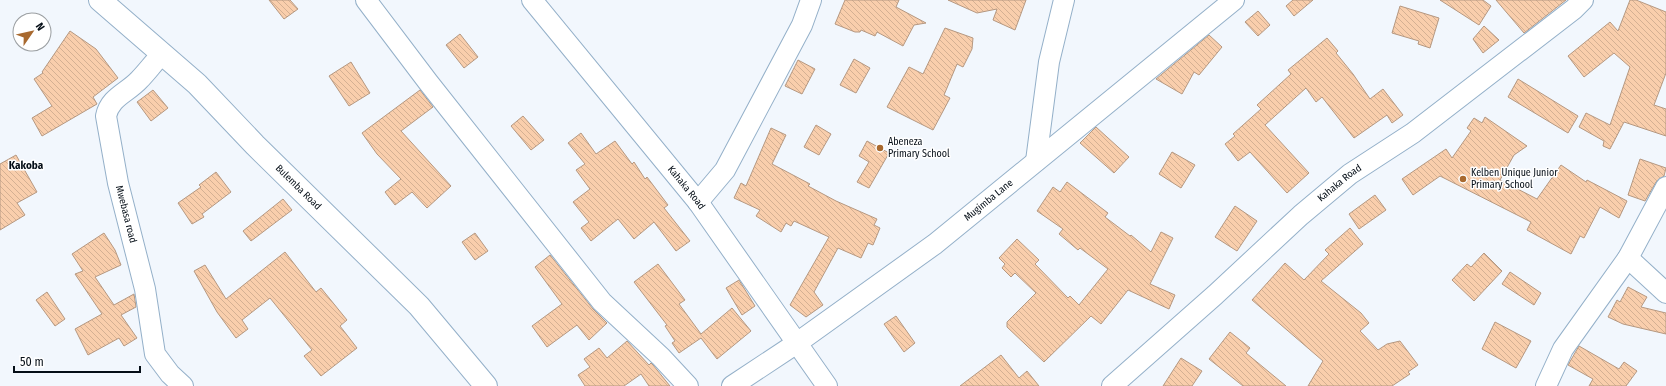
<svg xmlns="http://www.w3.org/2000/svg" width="1666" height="386" font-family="'Fira Sans Condensed',sans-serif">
<defs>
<pattern id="building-back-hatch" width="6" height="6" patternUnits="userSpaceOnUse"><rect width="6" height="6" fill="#f9ceac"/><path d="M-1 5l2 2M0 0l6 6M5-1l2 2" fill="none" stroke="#d4b093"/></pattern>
</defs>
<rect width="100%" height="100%" fill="#f2f7fd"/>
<g fill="url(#building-back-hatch)" stroke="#b59881">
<path d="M269 0H290L298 9 284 19Z"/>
<path d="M845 0H899L896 7 926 23 914 25 903 46 877 32 875 36 861 30 860 32H855L835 24Z"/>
<path d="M948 0H1026L1015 30 993 20 997 9 977 13Z"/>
<path d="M1293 0H1313L1294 16 1286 6Z"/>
<path d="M1440 0H1483L1491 6 1479 25Z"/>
<path d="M1496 0H1566L1524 33Z"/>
<path d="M1630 0H1636L1666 12V73L1654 105 1666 109V136L1624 122 1610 149 1603 146 1604 141 1579 127 1586 113 1610 125 1630 67 1614 53 1584 77 1568 56 1610 22 1618 31Z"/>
<path d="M1400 6 1439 18 1430 48 1418 44 1419 41 1392 33Z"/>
<path d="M1258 11 1270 25 1258 36 1245 22Z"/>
<path d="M1484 26 1499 40 1483 53 1473 39Z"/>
<path d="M945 28 973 38 972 49 963 67 957 64 944 95 950 98 933 130 887 107 909 67 923 74Z"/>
<path d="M70 31 96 49 118 78 93 97 97 104 42 136 32 118 52 106 34 79 43 73 42 72Z"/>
<path d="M460 34 478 57 464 68 446 45Z"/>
<path d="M1209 35 1222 47 1199 75 1194 72 1182 94 1156 79Z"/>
<path d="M1327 38 1338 51 1336 53 1353 74 1370 99 1383 89 1403 115 1392 123 1387 115 1354 138 1322 97 1316 102 1306 88 1265 125 1309 173 1287 193 1250 152 1238 161 1225 144 1235 136 1233 134 1261 109 1257 105 1291 74 1288 70Z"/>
<path d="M854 59 870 68 856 93 840 85Z"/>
<path d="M798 60 815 69 802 94 785 86Z"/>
<path d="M351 62 370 93 349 106 329 76Z"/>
<path d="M1518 79 1578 116 1568 133 1508 97Z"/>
<path d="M153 90 168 108 151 121 137 102Z"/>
<path d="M420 90 433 107 401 131 451 186 427 208 412 192 395 205 385 192 401 179 377 154 362 133Z"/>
<path d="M523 116 544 140 531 150 511 126Z"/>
<path d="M1485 117 1527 146 1514 155 1500 180 1537 199 1561 165 1586 182 1587 180 1627 201 1619 218 1600 207 1584 238 1580 236 1571 254 1527 230 1531 222 1440 176 1413 195 1402 179 1446 149 1452 158 1471 131 1467 128 1474 118 1482 123Z"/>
<path d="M816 125 831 134 819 155 804 147Z"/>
<path d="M1096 127 1129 157 1114 173 1080 143Z"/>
<path d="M771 128 786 135 772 164 810 184 808 186 836 201 877 219 874 225 880 228 873 245 868 243 861 258 838 248 814 292 823 305 806 317 790 305 829 237 794 221 791 226 786 223 781 232 756 216 760 210 734 198 741 183 746 186Z"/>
<path d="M581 133 596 154 615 141 632 164 634 162 645 179 647 177 668 205 664 208 690 241 676 251 654 222 634 239 618 219 591 241 581 228 589 222 573 202 590 189 576 170 585 164 568 143Z"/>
<path d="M867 141 889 153 869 188 857 182 869 162 859 156Z"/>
<path d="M1172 152 1195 165 1181 188 1159 174Z"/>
<path d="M16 155 37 192 17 203 25 215 0 230V164Z"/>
<path d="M1640 159 1666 168 1664 176 1656 182 1645 201 1628 195Z"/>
<path d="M216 172 231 192 202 214 204 217 192 224 178 203 201 187 199 185Z"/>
<path d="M1067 182 1108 213 1105 217 1130 236 1131 235 1151 252 1161 232 1173 238 1150 284 1175 295 1169 309 1128 290 1101 324 1091 316 1044 362 1007 327V322L1036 293 1015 273 1011 277 1002 268 1005 264 999 258 1017 239 1039 260 1035 264 1068 298 1070 296 1079 305 1108 269 1080 248 1078 250 1059 234 1063 229 1037 211 1053 187 1060 192Z"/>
<path d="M1375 195 1386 210 1359 229 1349 214Z"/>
<path d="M283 199 292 210 251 241 243 231Z"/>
<path d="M1235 206 1257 221 1237 251 1215 237Z"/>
<path d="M1350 228 1363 244 1321 281 1361 313 1369 323 1360 331 1378 350 1387 344 1400 341 1418 365 1408 372 1410 374 1392 386H1308L1323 361 1252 300 1285 263 1304 280 1329 254 1325 250Z"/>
<path d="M104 233 115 250 121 265 95 277 114 305 134 294 136 307 121 315 137 338 124 346 119 338 88 355 75 329 102 314 75 274 83 271 72 254Z"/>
<path d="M475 233 488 251 475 260 462 242Z"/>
<path d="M285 252 316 292 321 288 347 320 340 326 357 348 321 376 304 356 312 350 270 298 242 320 248 329 236 338 217 312 194 271 205 265 226 299Z"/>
<path d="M1484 253 1502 271 1474 301 1452 280 1467 264 1471 267Z"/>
<path d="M550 255 593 309 607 323 589 340 577 325 547 347 532 326 562 304 535 267Z"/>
<path d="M658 264 685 300 679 304 701 334 732 308 751 331 717 359 701 338 679 353 672 343 675 341 665 326 667 325 634 282Z"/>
<path d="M1510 272 1541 293 1534 305 1502 284Z"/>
<path d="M739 280 755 306 742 315 726 288Z"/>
<path d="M1628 287 1647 297 1641 307 1666 313V334L1623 324 1608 317 1617 300 1620 302Z"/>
<path d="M47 292 65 319 55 326 36 300Z"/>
<path d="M896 316 915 343 904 352 884 324Z"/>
<path d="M1495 322 1531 341 1516 368 1482 349Z"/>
<path d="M1230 332 1250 348 1246 353 1286 386H1243L1209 359Z"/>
<path d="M627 341 649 365 651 363 653 365 670 386H649L641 374 624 386H585L578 375 590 367 584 359 599 348 607 358Z"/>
<path d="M1579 346 1619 369 1624 362 1637 371 1626 386H1589L1593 379 1568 365Z"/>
<path d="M1001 355 1019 378 1027 371 1039 386H960Z"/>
<path d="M1181 358 1202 371 1192 386H1163Z"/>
</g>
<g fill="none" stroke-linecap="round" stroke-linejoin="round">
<defs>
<g id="street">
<path d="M366 0 428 82 602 302 661 357 688 386"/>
<path id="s1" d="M532 0 698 202 827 386"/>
<path id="s2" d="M162 54C154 62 147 72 139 80 127 93 110 97 106 116L118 183 145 289 155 354 170 374 183 386"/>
<path d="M1036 161 1049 62 1064 0"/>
<path d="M698 202 725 170 802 25 811 0"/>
<path d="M1628 258 1666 293"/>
<path id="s3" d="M732 386 797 343 935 244 1234 0"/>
<path id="s4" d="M1112 386 1215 295 1301 215 1350 174 1413 133 1574 9 1583 0"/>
<path d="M1546 386 1563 349 1628 258 1666 187"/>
</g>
<g id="secondary">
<path id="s5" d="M100 0 197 84 255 145 419 306 486 386"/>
</g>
</defs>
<use href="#street" stroke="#94b0c9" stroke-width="22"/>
<use href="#secondary" stroke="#94b0c9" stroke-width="24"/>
<use href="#street" stroke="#fff" stroke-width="20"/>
<use href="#secondary" stroke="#fff" stroke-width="22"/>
</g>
<g fill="#a8692f" stroke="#fff" stroke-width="1.5">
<circle cx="880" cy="148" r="4"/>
<circle cx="1463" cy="179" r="4"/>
</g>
<g text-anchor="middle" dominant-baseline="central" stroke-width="3" stroke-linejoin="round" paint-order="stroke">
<g font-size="10" fill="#050e17" stroke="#fff" text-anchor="start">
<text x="888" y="142">Abeneza<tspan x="888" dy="12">Primary School</tspan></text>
<text x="1471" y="173">Kelben Unique Junior<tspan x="1471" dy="12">Primary School</tspan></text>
</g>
<g font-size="10" fill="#050e17" stroke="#fff">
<text stroke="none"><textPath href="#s4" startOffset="305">Kahaka Road</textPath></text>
<text stroke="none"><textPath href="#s5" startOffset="273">Bulemba Road</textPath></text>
<text stroke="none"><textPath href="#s1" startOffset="243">Kahaka Road</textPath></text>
<text stroke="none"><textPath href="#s3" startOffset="317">Mugimba Lane</textPath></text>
<text stroke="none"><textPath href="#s2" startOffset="185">Mwebasa road</textPath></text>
</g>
<g font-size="11" font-weight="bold" fill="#050e17" stroke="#fff">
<text x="26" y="165">Kakoba</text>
</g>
</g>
<g transform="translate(32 32) rotate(56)"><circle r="19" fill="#ffffff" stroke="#9b9fa2"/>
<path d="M0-3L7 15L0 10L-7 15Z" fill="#a8692f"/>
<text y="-6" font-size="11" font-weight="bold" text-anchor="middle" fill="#050e17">N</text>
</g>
<path d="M14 366v6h126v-6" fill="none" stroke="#050e17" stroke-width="2"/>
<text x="20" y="366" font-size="12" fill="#050e17" stroke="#ffffff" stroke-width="3" paint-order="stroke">50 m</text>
</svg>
